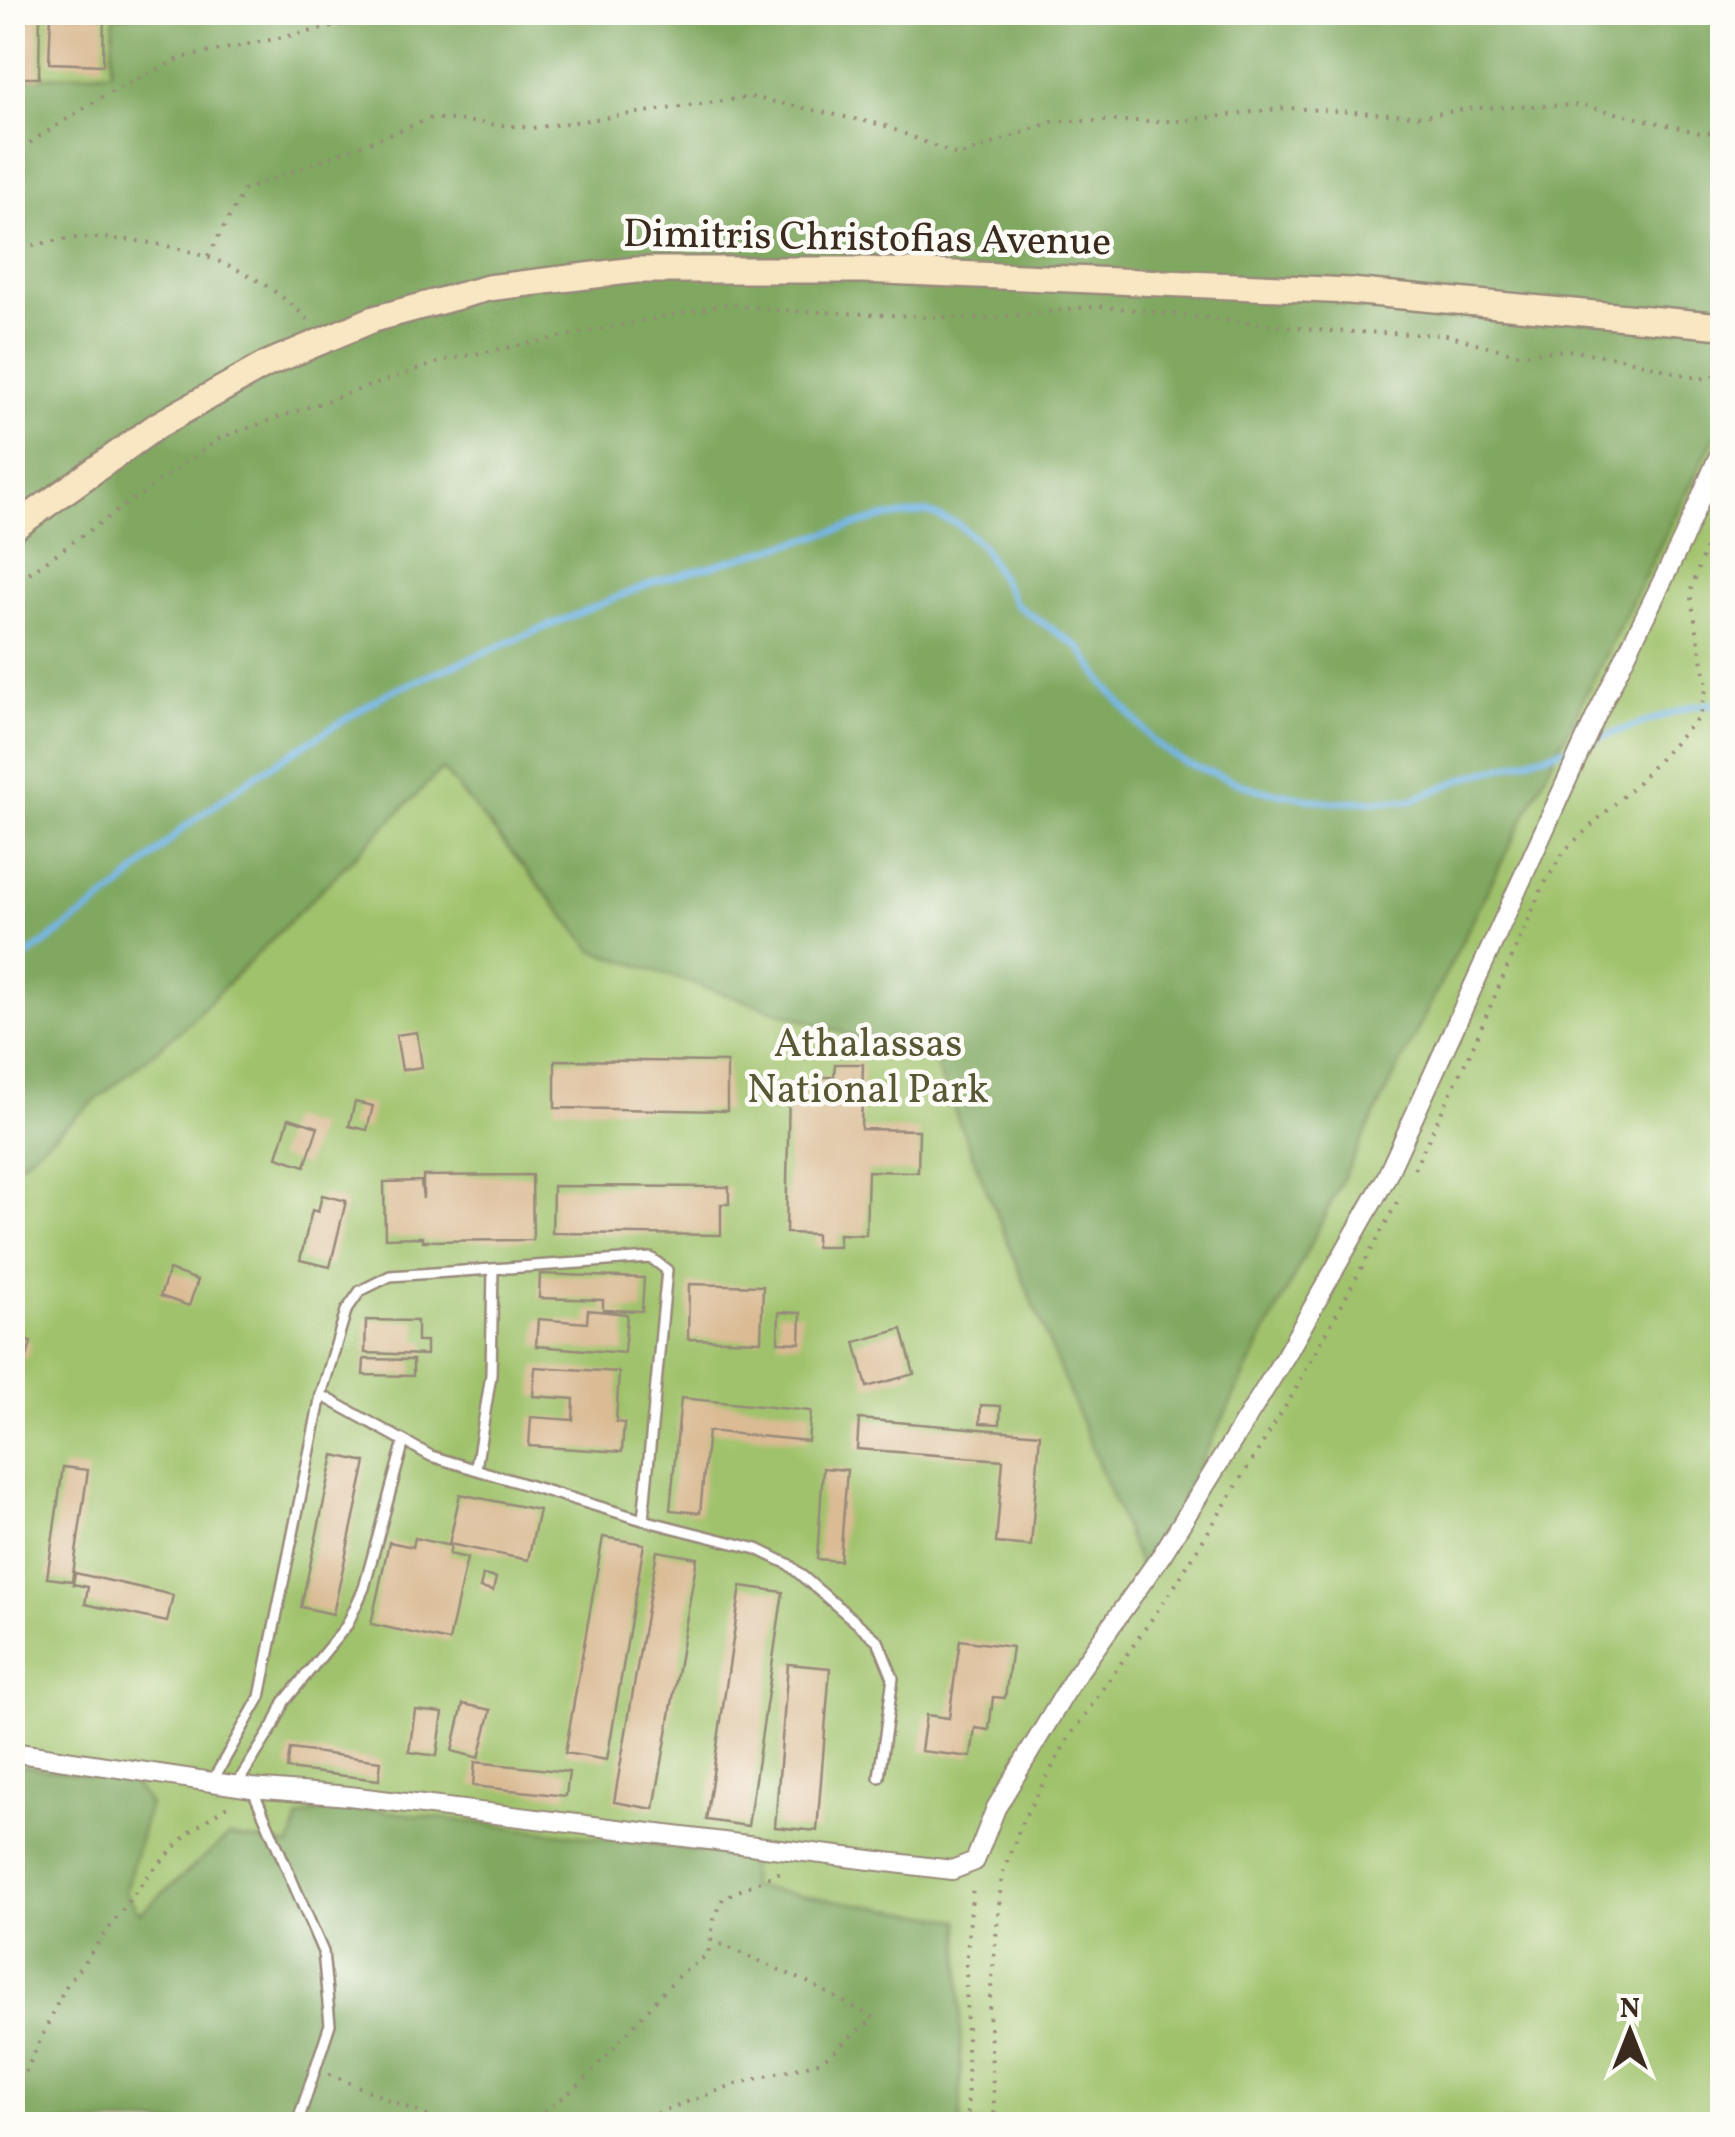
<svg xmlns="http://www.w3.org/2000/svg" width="1735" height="2137" font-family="Vollkorn,serif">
<rect width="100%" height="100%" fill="#fdfcf7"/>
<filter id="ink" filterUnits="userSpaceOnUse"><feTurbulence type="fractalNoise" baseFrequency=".01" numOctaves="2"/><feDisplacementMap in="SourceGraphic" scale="20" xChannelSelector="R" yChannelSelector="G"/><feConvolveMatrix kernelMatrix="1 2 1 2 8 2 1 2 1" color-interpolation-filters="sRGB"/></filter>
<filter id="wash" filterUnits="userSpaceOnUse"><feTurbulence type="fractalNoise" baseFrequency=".0048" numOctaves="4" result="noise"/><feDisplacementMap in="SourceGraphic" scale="40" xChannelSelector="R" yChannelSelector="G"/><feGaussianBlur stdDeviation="2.25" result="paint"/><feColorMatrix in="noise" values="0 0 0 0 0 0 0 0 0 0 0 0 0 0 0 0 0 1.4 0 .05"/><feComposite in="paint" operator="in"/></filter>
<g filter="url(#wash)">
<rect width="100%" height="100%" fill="#f3ebd5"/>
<path fill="#a0c26c" stroke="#6e7645" stroke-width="2.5" d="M12 13H1722V2124H13Z"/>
<g fill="#80a860" stroke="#5e693f" stroke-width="2.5">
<path d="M173 12 1722 13V422L1144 1576 935 1063 594 951 442 769 183 1028 13 1169V80L111 71 114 16 171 15Z"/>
<path d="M13 1765 131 1781 149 1804 125 1892 140 1913 229 1836 290 1846 298 1819 320 1810 345 1806 751 1858 750 1887 960 1920 961 2124H13Z"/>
</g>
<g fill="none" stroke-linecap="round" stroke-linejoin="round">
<g stroke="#76b7ea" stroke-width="6">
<path d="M1590 741 1693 706 1722 703"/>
<path d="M12 967 119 889 182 829 250 779 387 693 654 582 881 518 926 512 958 524 982 546 1016 605 1080 648 1106 686 1156 744 1185 763 1256 789 1329 802 1412 800 1468 777 1578 745"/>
</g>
</g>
<g id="blocks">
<g fill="#dabb94">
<path d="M12 12H40L39 78H12Z"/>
<path d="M51 13 104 15 103 65 49 63Z"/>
<path d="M417 1032 422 1067 402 1070 396 1035Z"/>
<path d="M555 1060 727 1062V1111L555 1108Z"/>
<path d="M835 1064H863L861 1129 919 1130 918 1172 868 1171 866 1235 839 1234V1247H816V1234L786 1233 789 1087H818V1077H834Z"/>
<path d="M355 1102 373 1106 367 1130 349 1126Z"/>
<path d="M289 1118 318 1127 305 1166 277 1157Z"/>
<path d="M532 1175 533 1240 423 1241V1237L385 1238 384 1182 421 1181 423 1199V1176Z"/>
<path d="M553 1186 729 1187V1204H721V1235L552 1233Z"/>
<path d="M322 1195 346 1201 330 1267 300 1260 312 1210 318 1212Z"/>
<path d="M169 1270 198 1280 189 1306 160 1296Z"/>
<path d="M540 1274 644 1278 642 1311 603 1310V1300L539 1298Z"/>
<path d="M689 1284 763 1286 761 1341 688 1339Z"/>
<path d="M588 1310 627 1314 624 1353 536 1346 538 1319 587 1323Z"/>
<path d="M779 1312 801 1313 800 1343 778 1342Z"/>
<path d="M366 1320 417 1321V1341H426V1355L365 1353Z"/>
<path d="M902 1329 914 1374 867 1387 855 1342Z"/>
<path d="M12 1337 31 1342 27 1358 12 1353Z"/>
<path d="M364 1359 413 1360V1376L363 1375Z"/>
<path d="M535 1367 619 1372 616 1422 624 1423 622 1452 529 1446 531 1417 573 1420 574 1399 533 1396Z"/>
<path d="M12 1375 21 1376 17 1391 12 1390Z"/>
<path d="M681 1398 811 1411 808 1441 708 1431 700 1513 670 1510Z"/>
<path d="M981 1405 1001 1406 1000 1424 980 1423Z"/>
<path d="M859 1419 1040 1434 1031 1546 996 1543 1003 1460 857 1449Z"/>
<path d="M334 1455 366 1462 333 1614 301 1607Z"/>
<path d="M63 1467 88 1470 72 1581 47 1578Z"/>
<path d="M823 1468 847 1470 840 1561 817 1559Z"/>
<path d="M460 1494 539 1510 528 1560 449 1544Z"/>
<path d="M603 1537 644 1544 607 1760 565 1753Z"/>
<path d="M415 1538 451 1546 449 1554 467 1558 449 1641 371 1624 389 1542 413 1547Z"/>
<path d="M657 1551 697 1558 654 1809 614 1802Z"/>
<path d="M75 1573 173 1595 167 1622 85 1604 88 1587 73 1584Z"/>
<path d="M483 1575 496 1578 493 1591 480 1588Z"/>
<path d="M741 1586 783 1592 748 1826 706 1820Z"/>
<path d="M960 1640 1012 1647 1005 1698 993 1697 989 1730 975 1728 971 1757 921 1751 926 1715 949 1718Z"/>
<path d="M788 1664 830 1668 817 1831 775 1827Z"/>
<path d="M463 1704 491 1710 479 1758 452 1751Z"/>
<path d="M415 1710 443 1713 437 1756 409 1752Z"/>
<path d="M290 1749 381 1761 379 1780 287 1769Z"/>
<path d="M475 1762 569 1772 566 1796 473 1786Z"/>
</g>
</g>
</g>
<g filter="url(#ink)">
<use href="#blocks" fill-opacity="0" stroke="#978a7a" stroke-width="2.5"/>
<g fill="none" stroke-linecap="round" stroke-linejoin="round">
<defs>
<g id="service">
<path d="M321 1395 431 1456 643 1520 757 1549 788 1564 878 1641 893 1678 879 1777"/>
<path d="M476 1468 491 1375 493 1269"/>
<path d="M213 1780 260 1697 321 1395 346 1311 360 1291 390 1276 651 1258 667 1270 643 1520"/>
<path d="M237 1784 274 1725 284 1702 347 1625 364 1588 404 1441"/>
<path d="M252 1788 323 1952 330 2024 297 2124"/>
</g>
<path id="minor" d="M12 1752 252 1788 349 1796 952 1870 975 1861 996 1808 1074 1678 1163 1553 1286 1355 1386 1178 1597 714 1683 539 1722 448"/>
<path id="secondary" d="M12 529 158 425 267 364 374 319 488 288 636 270H862L1350 291 1722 326"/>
</defs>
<use href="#service" stroke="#978a7a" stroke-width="14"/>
<use href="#minor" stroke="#978a7a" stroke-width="22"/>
<use href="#secondary" stroke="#978a7a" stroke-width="30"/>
<g stroke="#978a7a" stroke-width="4" stroke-dasharray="2.5 8" stroke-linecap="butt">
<path d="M12 154 105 95 181 58 347 24 430 12"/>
<path d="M12 249C35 245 59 239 82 238 165 237 251 260 310 322"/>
<path d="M208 256 244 190 432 118 532 128 751 97 883 125 959 156 1054 121H1180L1286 108 1423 116 1474 108 1582 105 1701 133 1722 132"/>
<path d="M12 585 222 437 445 360 727 304 775 310 982 319 1098 306 1326 331 1447 335 1516 354 1568 350 1621 358 1700 379 1722 374"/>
<path d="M1414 1169 1470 1053 1542 888 1565 850 1636 784 1699 717 1707 685 1690 593 1715 520"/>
<path d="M329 2074 446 2124"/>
<path d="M12 2101 64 1989 149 1874 191 1831 227 1806"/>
<path d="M504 2124 540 2114 582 2083 676 1978 708 1954 714 1920 723 1898 787 1869"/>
<path d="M627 2124 736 2084 822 2061 874 2018 807 1982 711 1940"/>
<path d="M968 2124 966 1965 973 1885"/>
<path d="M995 2124 989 2010 1002 1875 1023 1820 1066 1742 1176 1584 1293 1394 1401 1195"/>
</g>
<use href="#service" stroke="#fff" stroke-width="9"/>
<use href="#minor" stroke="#fff" stroke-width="18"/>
<use href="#secondary" stroke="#f9e7c3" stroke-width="25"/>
</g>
</g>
<g text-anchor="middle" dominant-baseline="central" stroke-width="9" stroke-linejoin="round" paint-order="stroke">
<g font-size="40" fill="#3b2a1e" stroke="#fdfcf7">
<text transform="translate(867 240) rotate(1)">Dimitris Christofias Avenue</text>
</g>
<g font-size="40" fill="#595835" stroke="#fdfcf7">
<text x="868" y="1046">Athalassas<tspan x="868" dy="46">National Park</tspan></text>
</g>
</g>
<rect width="1735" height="2137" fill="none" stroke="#fdfcf7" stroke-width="50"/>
<g transform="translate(1630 2032)" stroke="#fdfcf7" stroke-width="8" paint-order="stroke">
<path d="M0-8L18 38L0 25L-18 38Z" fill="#3b2a1e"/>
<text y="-15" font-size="28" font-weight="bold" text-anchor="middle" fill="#3b2a1e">N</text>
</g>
</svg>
